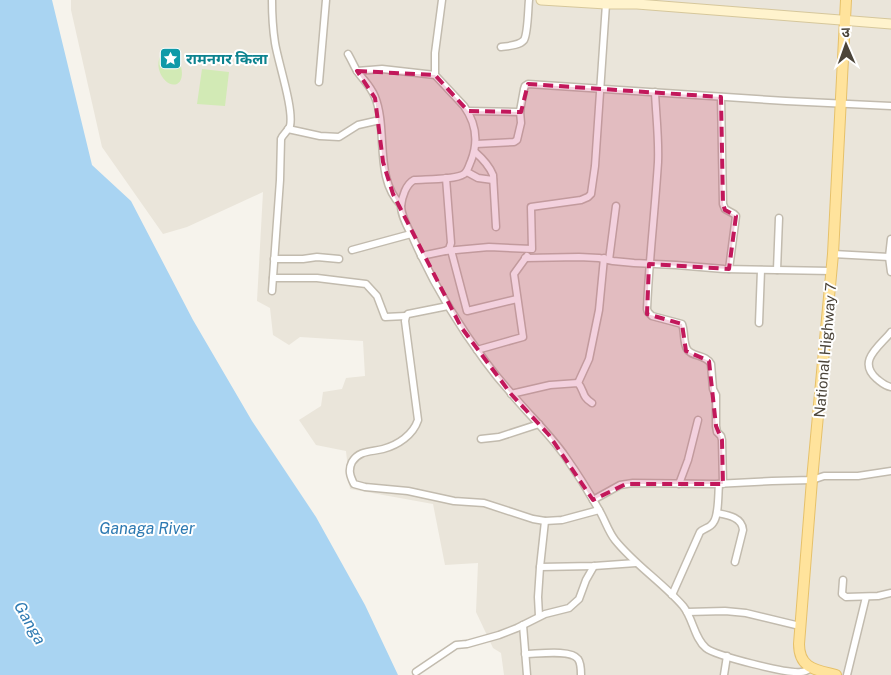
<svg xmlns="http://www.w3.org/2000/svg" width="891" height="675" font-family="'Public Sans','Noto Sans Devanagari',sans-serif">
<rect width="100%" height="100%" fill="#f6f3ec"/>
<path fill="#eae5da" d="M71 0H891V675H504L501 653 493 648 476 612 478 563 445 565 433 504 350 489 346 451 316 445 299 420 321 406 323 392 342 389 346 378 365 376 363 341 300 337 289 345 273 335 270 308 257 301 263 192 187 227 163 234 102 147 71 10Z"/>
<g fill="#d2eab5">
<path d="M166 50C169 50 170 49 173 52 180 57 187 79 177 84 164 89 149 61 166 50Z"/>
<path d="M202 69 229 72 225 106 197 104Z"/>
</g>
<path fill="#a9d4f2" d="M0 0H52L92 165 131 201 193 320 252 421 316 517 365 605 398 675H0Z"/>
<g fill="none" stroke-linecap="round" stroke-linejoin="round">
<defs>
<g id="minor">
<path d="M272 0C272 13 273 30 275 43 278 62 294 109 290 126 288 131 283 134 281 139L280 180 272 291"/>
<path d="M442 0 435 53V75L464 106C476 123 479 141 471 161 469 165 468 171 464 174 455 180 426 179 414 180 406 184 402 197 401 206 401 216 408 228 413 238 432 281 456 322 485 361 493 372 502 383 511 393 529 415 549 433 565 456 577 473 589 492 599 510 605 520 608 531 615 540 635 565 662 582 683 606 693 618 694 638 706 648 716 656 788 674 801 672 805 672 808 670 811 668"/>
<path d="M501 47C507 46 519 46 524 40 528 33 528 9 529 0"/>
<path d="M348 54C351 59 354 66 357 71 364 81 370 85 375 97 388 129 374 179 401 205"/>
<path d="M357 71 382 69 435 75"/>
<path d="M319 82 326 0"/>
<path d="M655 92C656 115 659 139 658 162 655 211 649 260 647 309L648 312 652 316 682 324C685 332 683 342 687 349 691 357 706 354 711 364L713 389 716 395V426L717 432 721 436 722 440 723 484"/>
<path d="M721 97 723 204 725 209 734 214 736 216 729 269"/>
<path d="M468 111 517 112 520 111 524 89 525 86 528 84 786 101 891 106"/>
<path d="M288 129 320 136 339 137 358 125 380 120"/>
<path d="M476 144 514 142 517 140 521 123 520 111"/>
<path d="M475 152C483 159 489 165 493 175L496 227"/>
<path d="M467 172 478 178 493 180"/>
<path d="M891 239 889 257 891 272"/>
<path d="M352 250 411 234"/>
<path d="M451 250 467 311 517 299"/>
<path d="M445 251 489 247 532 249 531 207 581 200 588 197 591 194 595 166 606 4"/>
<path d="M833 254 889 257"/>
<path d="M421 256 445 251 449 249 451 243 446 178"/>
<path d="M525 258 579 257 599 258 613 261 634 263 676 265 724 269 832 271"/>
<path d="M274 259H303L317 257 339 259"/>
<path d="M609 260 616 206"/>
<path d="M777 270 779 218"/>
<path d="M273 278H317L366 284 377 296 385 317 406 316"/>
<path d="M448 306 408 314 406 316 405 321 418 420C413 435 398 445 383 449 372 452 359 450 352 462 348 470 350 476 354 484L365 487 408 491 454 501 484 503 533 519 545 521 562 520 599 510"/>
<path d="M759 323 761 270"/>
<path d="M891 332C880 346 856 361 877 379 882 383 885 386 891 387"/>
<path d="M477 350 523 337 514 274 527 256"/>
<path d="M578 383 589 359 599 310 604 258"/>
<path d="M511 394 550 385 578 383C585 391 581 396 592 403"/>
<path d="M481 439 499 437 539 424"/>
<path d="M679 484 688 460 698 420"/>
<path d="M593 500 620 485 633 483 715 484 772 481 812 480 824 476H858L891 471"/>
<path d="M717 513C727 515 742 517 743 530L735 562"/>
<path d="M545 521 540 567 594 566 636 563"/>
<path d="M843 580 842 594 846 597 878 596 891 593"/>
<path d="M672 595 700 532C704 528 710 528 713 523 719 516 718 494 719 484"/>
<path d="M687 612 725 611 746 613 800 626"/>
<path d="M539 616 538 597 540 567"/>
<path d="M523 625 527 675"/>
<path d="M525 654C537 654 571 649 578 659 581 663 581 670 581 675"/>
<path d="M416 672 456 645 467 644 499 635 517 628 545 614 569 608 579 599 586 580 594 566"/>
<path d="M724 675 727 656"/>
<path d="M847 675 866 597"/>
</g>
<path id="secondary" d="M541 0 606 4H637L891 24"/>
<path id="primary" d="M836 675C817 670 799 669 799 644L812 480 833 254 846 0"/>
</defs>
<use href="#minor" stroke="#c2bbae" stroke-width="9"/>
<use href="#secondary" stroke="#d6c79b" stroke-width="11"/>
<use href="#primary" stroke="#e6c16a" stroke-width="12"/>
<use href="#minor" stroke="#fff" stroke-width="6"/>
<use href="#secondary" stroke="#fff3cd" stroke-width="9"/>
<use href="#primary" stroke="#ffe39c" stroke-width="10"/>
</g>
<path fill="#c2185b" fill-opacity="0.2" stroke="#c2185b" stroke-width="4" stroke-dasharray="10 6" stroke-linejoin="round" d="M357 71 435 75 468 111 521 112 528 84 721 97 723 204 725 210 736 216 729 269 649 264 647 314 682 324 686 351 709 361 716 426 722 440 723 484H626L593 500 549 435 511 394 461 327 393 194 383 162 375 98Z"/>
<defs>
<symbol id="sight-square" viewBox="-11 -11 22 22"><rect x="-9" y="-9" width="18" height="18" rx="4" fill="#0f9aa8" stroke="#fff"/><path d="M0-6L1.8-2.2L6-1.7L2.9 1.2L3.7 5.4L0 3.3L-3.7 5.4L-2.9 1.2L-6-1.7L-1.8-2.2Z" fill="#fff"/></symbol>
</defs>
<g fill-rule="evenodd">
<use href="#sight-square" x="158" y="46" width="25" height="25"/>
</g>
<g text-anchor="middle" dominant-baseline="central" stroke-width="4" stroke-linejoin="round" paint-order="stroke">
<g font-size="15" font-weight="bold" fill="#0d838f" stroke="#fff" text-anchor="start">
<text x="186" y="58">रामनगर किला</text>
</g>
<g font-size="15" fill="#4b4439" stroke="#fff">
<text transform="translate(825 350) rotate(-85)">National Highway 7</text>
</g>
<g font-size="16" font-style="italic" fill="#2e7ab2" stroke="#fff">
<text x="147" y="528">Ganaga River</text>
<text transform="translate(30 623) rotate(60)">Ganga</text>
</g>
</g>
<g transform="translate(846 45) rotate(358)" stroke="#ffffff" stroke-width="4" paint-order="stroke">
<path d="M0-4L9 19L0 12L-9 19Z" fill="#4b4439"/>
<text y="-8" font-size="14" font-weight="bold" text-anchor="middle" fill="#4b4439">उ</text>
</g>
</svg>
